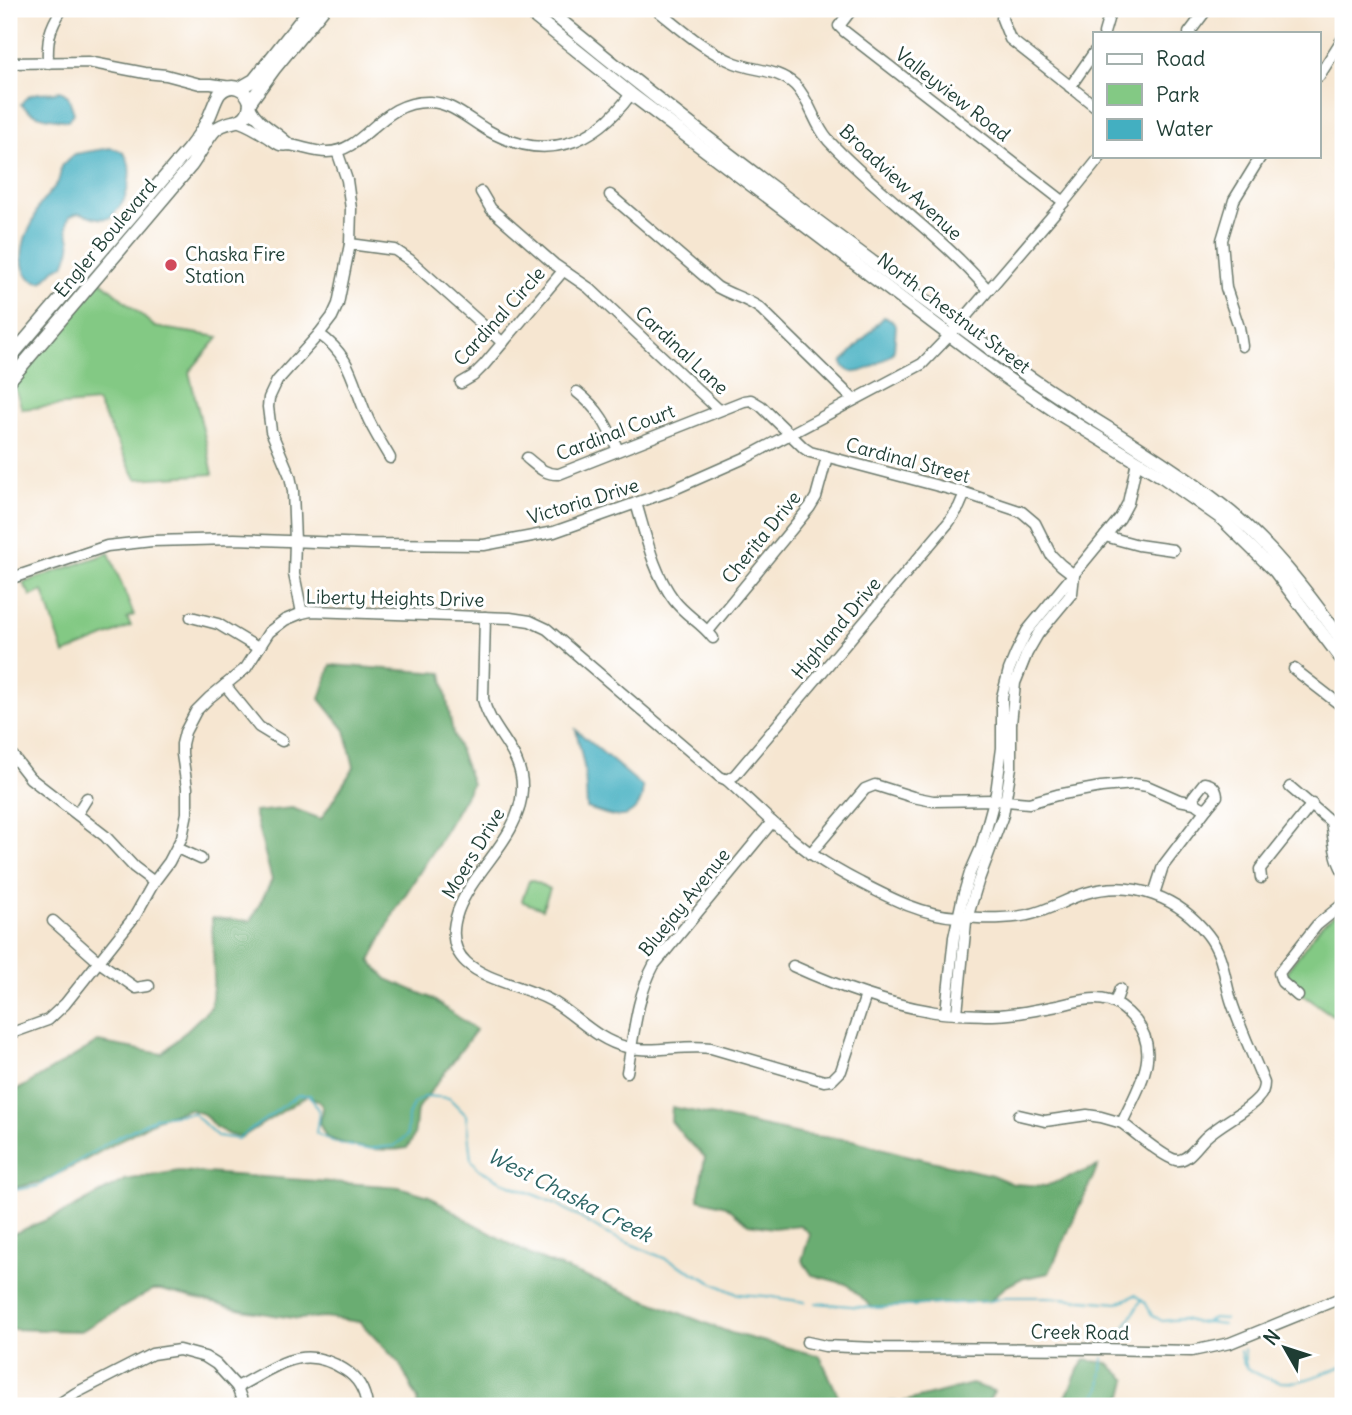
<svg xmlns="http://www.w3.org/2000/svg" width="1352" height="1415" font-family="Delius,sans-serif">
<rect width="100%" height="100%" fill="#fff"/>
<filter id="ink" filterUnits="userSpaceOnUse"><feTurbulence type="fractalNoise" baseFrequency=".0143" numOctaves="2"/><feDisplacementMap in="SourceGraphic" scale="14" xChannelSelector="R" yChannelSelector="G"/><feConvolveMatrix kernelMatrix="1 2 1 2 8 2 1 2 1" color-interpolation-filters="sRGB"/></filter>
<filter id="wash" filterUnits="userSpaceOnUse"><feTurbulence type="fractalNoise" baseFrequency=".00686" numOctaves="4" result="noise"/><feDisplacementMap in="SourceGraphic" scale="28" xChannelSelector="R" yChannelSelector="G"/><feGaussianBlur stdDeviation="1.57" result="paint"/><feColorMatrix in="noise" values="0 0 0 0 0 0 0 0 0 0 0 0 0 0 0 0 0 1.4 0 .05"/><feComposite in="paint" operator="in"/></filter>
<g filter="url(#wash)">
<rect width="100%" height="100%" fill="#f6e6d1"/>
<g fill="#83c984" stroke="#51835c" stroke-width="2">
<path d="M100 280 155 327 219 337 189 372 207 446 213 474 136 479 97 402 22 409 13 382Z"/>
<path d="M109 553 134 615 127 618 131 626 64 654 43 591 31 596 23 583Z"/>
<path d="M531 880 550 889 542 909 523 902 522 900 529 881Z"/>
<path d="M1343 909V1007L1338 1012 1332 1015 1285 982 1284 975 1322 924Z"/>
</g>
<g fill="#6aad72" stroke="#447553" stroke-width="2">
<path d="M331 665 442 673 453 733 472 784 437 845 395 911 370 961 387 979 431 998 476 1030 417 1110C414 1127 418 1133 407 1148 383 1153 348 1147 326 1137L319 1123C326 1106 324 1104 308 1095L242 1137 230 1135 215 1127 204 1114 189 1109 160 1118 78 1164 41 1182 9 1189V1091L21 1088 98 1042 162 1054 211 1007 214 976 212 918 251 921 272 880 254 812 292 808 321 819 354 767 345 730 320 699Z"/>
<path d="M672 1107 805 1135 852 1140 902 1154 992 1175 1013 1184 1046 1186 1098 1166 1049 1273 1020 1279 1005 1287 990 1301 873 1308 846 1284 812 1275 802 1260 810 1234 800 1225 773 1228 748 1224 726 1206 698 1199 705 1157 685 1138 671 1121Z"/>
<path d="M179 1171 399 1187 429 1196 474 1224 532 1256 731 1333 820 1356 841 1402H903L972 1384 994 1391 986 1406H417L418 1400 400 1364 360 1322 324 1317 299 1319 242 1310 161 1290H153L81 1331 9 1329V1233H15L63 1213 125 1180Z"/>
<path d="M1085 1360 1108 1363 1127 1380 1123 1396 1103 1402 1099 1406H1062L1079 1368Z"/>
</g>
<g fill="#43afc1" stroke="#31767a" stroke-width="2">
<path d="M61 91 68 96 74 113 68 121C51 118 33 118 21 104 31 88 45 95 61 91Z"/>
<path d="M110 148C116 149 122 150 125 155 133 165 129 188 124 200 121 206 115 212 110 218 108 218 100 219 98 218 84 216 83 209 69 217 65 229 68 230 70 241 72 248 67 258 64 265L55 269 42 282C20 281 20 256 25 239 27 231 32 226 34 219 36 214 36 212 38 208 43 199 52 191 58 182 60 177 61 171 61 166L75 154Z"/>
<path d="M1343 221V297C1332 282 1333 237 1343 221Z"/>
<path d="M884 317 890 319 896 326 894 350 892 354C883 361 863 374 852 372 847 371 845 368 842 364L843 361Z"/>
<path d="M576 730 642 786C643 794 642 802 636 808 624 824 603 813 587 808L585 771Z"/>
</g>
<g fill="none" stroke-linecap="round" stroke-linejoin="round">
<g stroke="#43afc1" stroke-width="2">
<path d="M9 1191 38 1186 109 1142 157 1117 193 1113 217 1136 238 1139 298 1095H310L319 1112 316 1133 332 1142 365 1149 394 1146 407 1136 408 1116 413 1104 426 1096 449 1098 466 1115 471 1159 479 1169 505 1183 557 1204 605 1233 673 1262 717 1285 737 1294 765 1296 805 1302"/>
<path d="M816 1303 873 1308 990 1301 1006 1297H1047L1118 1303 1135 1295 1145 1302 1152 1315 1162 1321 1183 1319 1197 1323 1207 1322 1223 1324"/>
<path d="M1207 1321 1213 1318 1225 1319"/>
<path d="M1110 1343 1124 1329 1142 1299"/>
<path d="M1244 1349 1245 1362"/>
<path d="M1240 1351 1243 1363 1246 1366"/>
<path d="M1246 1364V1367C1286 1394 1303 1380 1343 1366"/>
<path d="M1088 1406 1100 1389 1103 1358"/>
</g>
</g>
</g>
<g filter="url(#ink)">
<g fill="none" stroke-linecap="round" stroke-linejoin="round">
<defs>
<g id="minor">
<path d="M656 9C681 29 705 51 735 63 755 71 778 69 795 85 810 100 814 124 828 140 878 194 940 234 988 290"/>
<path d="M852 9 839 26 844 31 1064 202"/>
<path d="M1003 9 1002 19 1010 39 1095 106"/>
<path d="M1104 33 1111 9"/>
<path d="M1189 33 1207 9"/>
<path d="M9 63 88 62 145 73 166 75 200 84H211L231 87"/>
<path d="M48 63C47 40 49 29 62 9"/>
<path d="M1319 76 1343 38"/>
<path d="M1070 87 1095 51"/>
<path d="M250 107C259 125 277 131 290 145"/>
<path d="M237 121C248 125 257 130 266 136 270 138 275 143 280 145 283 146 287 145 290 145 303 147 314 152 327 152 366 152 380 100 430 102 452 103 468 119 487 130 545 163 594 145 631 94"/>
<path d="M481 192 491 209 554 264 589 288 719 410"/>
<path d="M610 195 717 287C731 295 748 299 761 309L854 400"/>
<path d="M350 244 395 250 410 260 503 343"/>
<path d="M319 334C351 356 352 381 366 414 372 429 382 444 390 458"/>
<path d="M1242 346 1239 327 1226 288 1222 240 1234 200 1261 156"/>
<path d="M461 383 473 376 484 365 563 271"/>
<path d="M577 392C599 409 607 425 618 450"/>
<path d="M527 458C537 466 545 475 559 474L744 401 751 400 761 406 804 448 810 452 965 493 1022 512 1035 523 1051 555 1061 565 1074 575"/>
<path d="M636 503C646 536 653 572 674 600 685 615 702 623 713 638"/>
<path d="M1105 536 1138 545 1173 550"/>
<path d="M9 579 107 546 152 541 234 539 370 544 484 545 554 532 670 491 747 457 922 364 950 335 1064 202 1101 156"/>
<path d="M302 613 294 574 295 541 293 491 290 476 271 431 268 407 269 398 277 381 319 334 332 317 338 304 350 244 351 209 347 180 337 151"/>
<path d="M191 617 218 624 258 648"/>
<path d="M485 617 483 699C491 733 524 752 522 790 520 838 474 868 458 911 434 980 516 978 555 1003 579 1018 597 1040 626 1047 654 1054 683 1044 711 1048L824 1081 832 1080 841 1071 866 995"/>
<path d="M708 631 810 507 816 497 827 457"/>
<path d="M1294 669 1343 707"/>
<path d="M225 685 259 727 282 741"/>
<path d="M9 751 30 778 105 836 134 867 154 882"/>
<path d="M727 780 735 775 949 522 959 507 965 493"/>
<path d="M1204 783C1212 784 1216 788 1217 796L1207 808C1200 808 1195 805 1193 797Z"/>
<path d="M1290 787 1331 822C1334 839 1334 856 1343 871"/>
<path d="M77 814 87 798"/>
<path d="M772 822C786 833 799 845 813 855 828 865 843 874 859 882 890 898 922 915 958 917 981 918 1004 920 1027 915 1048 911 1066 899 1086 893 1132 879 1180 898 1208 935 1223 954 1224 977 1231 1000 1240 1028 1253 1055 1264 1083 1264 1089 1263 1093 1258 1098 1246 1112 1221 1123 1206 1137 1198 1144 1188 1162 1176 1160 1164 1158 1133 1131 1122 1123L1101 1117 1087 1115 1045 1121 1019 1115"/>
<path d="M177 848 201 859"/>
<path d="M810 854 865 789 875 785 913 797 933 801 995 800 1029 803 1057 795 1101 787 1134 784 1147 786 1179 800 1195 803"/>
<path d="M1261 878 1260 869 1312 804"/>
<path d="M1154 894 1163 866 1207 808"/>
<path d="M53 921 99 962 136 988 149 986"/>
<path d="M793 966C837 986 883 1003 930 1011 948 1015 969 1014 988 1015 1011 1016 1035 1010 1057 1006 1074 1002 1092 996 1109 1001 1119 1004 1128 1012 1135 1020 1163 1054 1137 1089 1122 1123"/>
<path d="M1298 996 1282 982 1279 973 1317 925 1343 904"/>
<path d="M1115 1003 1120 989"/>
<path d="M946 1012 954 937 962 900 970 873 981 848 996 793 1002 748V697L1009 670 1016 653 1027 631 1120 518 1128 503 1137 461"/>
<path d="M957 1013 966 922 978 882 1003 815 1011 767V724L1015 683 1027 653 1038 634 1072 593 1074 575"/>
<path d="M9 1034 48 1020 65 1004 135 916 154 882 169 862 182 837 187 813V788L182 754V744L185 732 196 711 209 698 246 668 269 632 285 620 302 613 311 611 510 618 530 621 547 629 720 777 727 780 772 822 654 965C636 998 634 1035 627 1072"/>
<path d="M807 1342 825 1346 877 1348 1101 1349 1192 1351 1230 1343 1343 1297"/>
<path d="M237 1387C276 1367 302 1342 345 1370 358 1378 365 1391 367 1406"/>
<path d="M56 1406 76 1393 152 1354 179 1350 205 1357 216 1364 237 1387 244 1406"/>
</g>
<g id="major">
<path d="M525 9 631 94 1005 377 1061 415 1163 477 1221 518 1275 571 1343 661"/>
<path d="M547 9C698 135 858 252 1018 369 1083 416 1156 454 1220 504 1269 541 1307 592 1343 642"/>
<path d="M240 88 254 80 310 9"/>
<path d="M250 102 274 69 323 9"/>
<path d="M9 359 187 151C194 142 201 133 206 123 211 115 215 99 220 93 232 81 246 89 250 102 249 128 228 117 215 130 207 138 198 157 190 167L9 381"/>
</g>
</defs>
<use href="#minor" stroke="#6a786b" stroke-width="13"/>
<use href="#major" stroke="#6a786b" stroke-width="15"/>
<use href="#minor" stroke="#fff" stroke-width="10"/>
<use href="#major" stroke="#fff" stroke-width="12"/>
</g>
</g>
<circle fill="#d1495b" stroke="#fff" stroke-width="2.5" cx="171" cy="265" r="7"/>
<g text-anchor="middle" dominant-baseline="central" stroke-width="6" stroke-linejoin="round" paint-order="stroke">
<g font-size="19" fill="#1f3d34" stroke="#fff">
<text transform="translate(953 94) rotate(38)">Valleyview Road</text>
<text transform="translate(901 182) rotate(43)">Broadview Avenue</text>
<text transform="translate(105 238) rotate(-50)">Engler Boulevard</text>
<text transform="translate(954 313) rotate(37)">North Chestnut Street</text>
<text transform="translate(499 316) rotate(-48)">Cardinal Circle</text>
<text transform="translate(682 350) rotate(43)">Cardinal Lane</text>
<text transform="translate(615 432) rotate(-21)">Cardinal Court</text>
<text transform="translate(908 460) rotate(15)">Cardinal Street</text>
<text transform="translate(583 501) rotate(-17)">Victoria Drive</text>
<text transform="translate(761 537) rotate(-51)">Cherita Drive</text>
<text transform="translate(395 598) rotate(1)">Liberty Heights Drive</text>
<text transform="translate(836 628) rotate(-50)">Highland Drive</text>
<text transform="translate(473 853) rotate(-59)">Moers Drive</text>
<text transform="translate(684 902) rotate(-51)">Bluejay Avenue</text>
<text transform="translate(1080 1332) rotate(1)">Creek Road</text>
</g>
<g font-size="19" fill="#1f3d34" stroke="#fff" text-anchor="start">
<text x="185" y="254">Chaska Fire<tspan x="185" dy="22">Station</tspan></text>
</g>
<g font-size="21" font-style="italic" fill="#2c6565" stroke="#fff">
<text transform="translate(570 1195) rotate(27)">West Chaska Creek</text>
</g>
</g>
<rect width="1352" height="1415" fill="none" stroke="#fff" stroke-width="35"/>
<rect x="1093" y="32" width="228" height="126" fill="#ffffff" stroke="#a5b1ae" stroke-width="2"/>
<rect x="1107" y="54" width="35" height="10" fill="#ffffff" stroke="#a5b1ae" stroke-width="2"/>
<text x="1156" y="66" font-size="21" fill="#1f3d34">Road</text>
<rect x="1107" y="84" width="35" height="21" fill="#83c984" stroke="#a5b1ae" stroke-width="2"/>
<text x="1156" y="102" font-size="21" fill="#1f3d34">Park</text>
<rect x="1107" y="119" width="35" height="21" fill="#43afc1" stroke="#a5b1ae" stroke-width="2"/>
<text x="1156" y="136" font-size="21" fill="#1f3d34">Water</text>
<g transform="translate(1285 1348) rotate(309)" stroke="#ffffff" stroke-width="5" paint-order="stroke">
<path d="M0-5L12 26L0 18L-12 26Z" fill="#1f3d34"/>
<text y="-10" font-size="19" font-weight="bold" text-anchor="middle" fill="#1f3d34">N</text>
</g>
</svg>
